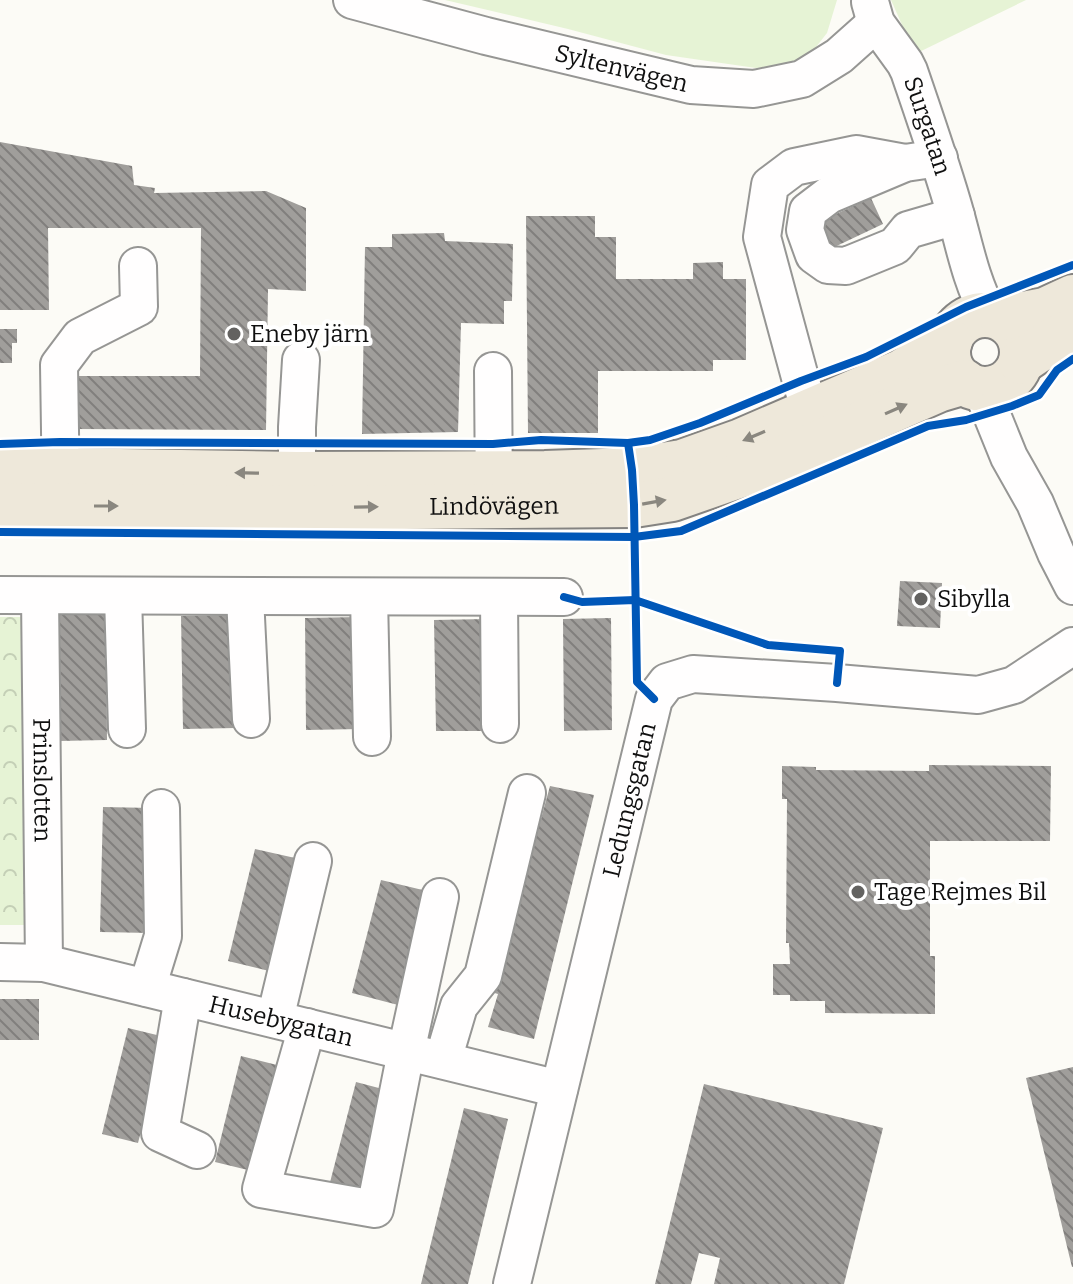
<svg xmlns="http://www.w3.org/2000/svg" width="1073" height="1284" font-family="Bitter,serif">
<defs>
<pattern id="park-crowns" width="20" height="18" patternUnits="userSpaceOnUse" patternTransform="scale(2)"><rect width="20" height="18" fill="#e6f3d5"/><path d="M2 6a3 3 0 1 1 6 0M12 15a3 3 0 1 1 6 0" fill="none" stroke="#c4cfb6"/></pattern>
<pattern id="building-back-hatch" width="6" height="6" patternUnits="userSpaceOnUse" patternTransform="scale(2)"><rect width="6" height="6" fill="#a09e9b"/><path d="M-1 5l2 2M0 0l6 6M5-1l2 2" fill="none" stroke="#817f7d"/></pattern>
</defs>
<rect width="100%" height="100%" fill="#fcfbf6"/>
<g fill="#e6f3d5">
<path d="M445 0H837L827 33 809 56 797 65 756 68 666 55 568 29Z"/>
<path d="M891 0H1026L915 54Z"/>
</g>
<path fill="url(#park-crowns)" d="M0 617H23L31 925H0Z"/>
<g fill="url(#building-back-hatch)">
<path d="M0 142 132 166 134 185 155 188 154 193 266 191 306 208V291L268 289 266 430 75 429V376H200L201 228H48L49 310H0Z"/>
<path d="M871 198 883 224 826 251 814 224Z"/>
<path d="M526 216H595V237H616V279H693V263L723 262V279H746V360H713V371H598V433H528Z"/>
<path d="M444 233 445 241 513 244 512 301H504V324L461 323 458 432 362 434 365 247H392V234Z"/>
<path d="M0 329H17V343H12V363H0Z"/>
<path d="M900 581 942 583 940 628 897 626Z"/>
<path d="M106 614 107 740 60 741 58 615Z"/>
<path d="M234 615 236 728 183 729 181 616Z"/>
<path d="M359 617 360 729 306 730 305 618Z"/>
<path d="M611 618 612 730 564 731 563 619Z"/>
<path d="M487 619 489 731H436L434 620Z"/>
<path d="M929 765 1051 766 1050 841H930V956H935V1014L825 1013V1001H790V995H773V964H790L789 943H786L787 799H782V766L816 767V770L929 771Z"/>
<path d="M550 786 594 795 534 1039 488 1027 498 994 491 992 500 981 510 940 503 936 508 927H514L524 887 519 884 522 872 527 873 537 833 533 832 536 818 541 819Z"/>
<path d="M103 807 153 808 150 933 100 932Z"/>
<path d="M255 849 304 860 277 973 228 961Z"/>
<path d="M381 880 431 892 402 1006 352 993Z"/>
<rect x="0" y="999" width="39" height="41"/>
<path d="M128 1028 165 1037 138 1143 102 1134Z"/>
<path d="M241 1056 277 1065 252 1171 215 1162Z"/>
<path d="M1073 1067V1267H1072L1026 1078Z"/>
<path d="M356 1082 394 1092 366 1200 328 1190Z"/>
<path d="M704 1084 883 1128 844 1284H714L720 1258 699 1253 691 1284H655Z"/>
<path d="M464 1108 508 1119 468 1284H421Z"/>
</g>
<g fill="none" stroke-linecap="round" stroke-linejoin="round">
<defs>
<g id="minor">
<path id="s1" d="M352 0 486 36 691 85 754 89 802 79 839 56 876 23"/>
<path id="s2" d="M870 2 876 23 905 63 909 71C924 115 939 158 952 202 964 242 969 277 989 315"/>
<path d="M939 158 905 163 829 195 808 211 805 230 814 255 828 265 846 266 895 246 908 230 956 216"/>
<path d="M493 371 494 501"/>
<path d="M981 388 1009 457 1035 503 1056 553 1073 586"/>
<path d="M820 435 810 412 801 381 762 237 770 185 794 167 856 154 905 163"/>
<path d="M61 497 59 365 80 337 139 307 138 266"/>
<path d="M297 498V427L301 360"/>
<path d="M0 595 564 597"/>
<path id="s3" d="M40 596 44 963"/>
<path d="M123 596 127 729"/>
<path d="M245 597 251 719"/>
<path d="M369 597 372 737"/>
<path d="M499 597 500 724"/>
<path id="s4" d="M0 962 44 963 559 1089"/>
<path d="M147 988 163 936 161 808"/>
<path d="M183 997 160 1133 197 1150"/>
<path d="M275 1019 313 861"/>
<path d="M307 1027 261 1189 375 1209 406 1052 440 897"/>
<path d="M443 1060 459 1006 483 976 527 793"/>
<path id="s5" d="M512 1284 654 699 667 682 693 674 837 683 978 695 1014 685 1073 646"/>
</g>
<g id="major">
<circle cx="985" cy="352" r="37"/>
<path d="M1002 318 1045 310 1073 297"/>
<path d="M1021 362 1055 339 1073 331"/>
<path d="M0 469 297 474 545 473 632 470 682 462 741 441 901 372 950 341"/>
<path id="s6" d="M0 505 297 508 634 505 672 499 758 469 938 390 965 382"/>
</g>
</defs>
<use href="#minor" stroke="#969694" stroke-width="40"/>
<use href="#major" stroke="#848381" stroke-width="48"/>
<use href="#minor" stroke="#fffefe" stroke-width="36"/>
<use href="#major" stroke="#eee8da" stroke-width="44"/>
<defs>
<g id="cycleway">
<path d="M628 443 632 470 634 505 637 682 654 699"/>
<path d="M0 444 60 442 493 444 541 440 628 443 650 440 700 423 801 381 866 357 966 307 1073 265"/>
<path d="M0 532 634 537 681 531 928 426 966 420 1012 406 1039 395 1057 370 1073 359"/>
<path d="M564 597 582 602 635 600 768 645 840 651 837 683"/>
</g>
</defs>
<use href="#cycleway" stroke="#fff" stroke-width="13"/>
<use href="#cycleway" stroke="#0057b8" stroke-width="8"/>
</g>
<defs><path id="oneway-solid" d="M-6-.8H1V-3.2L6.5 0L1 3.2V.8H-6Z" transform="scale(2)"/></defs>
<g fill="#8a877f">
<use href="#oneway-solid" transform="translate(896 409) rotate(-24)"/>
<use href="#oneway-solid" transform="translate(754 436) rotate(157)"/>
<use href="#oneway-solid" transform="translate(247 473) rotate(-179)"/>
<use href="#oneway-solid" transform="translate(654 502) rotate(-10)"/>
<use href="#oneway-solid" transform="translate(106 506)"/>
<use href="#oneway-solid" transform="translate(366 507) rotate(-1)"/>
</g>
<g fill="#636260" stroke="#fff" stroke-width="3">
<circle cx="234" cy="334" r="8"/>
<circle cx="921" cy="599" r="8"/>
<circle cx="858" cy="892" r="8"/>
</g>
<g text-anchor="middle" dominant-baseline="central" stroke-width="8" stroke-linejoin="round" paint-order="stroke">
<g font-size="24" fill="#101010" stroke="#fff">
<text stroke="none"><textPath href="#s1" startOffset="278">Syltenvägen</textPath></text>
<text stroke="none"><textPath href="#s2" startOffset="138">Surgatan</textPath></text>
<text stroke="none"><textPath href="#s6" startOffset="494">Lindövägen</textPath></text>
<text stroke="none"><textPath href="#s3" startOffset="184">Prinslotten</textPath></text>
<text stroke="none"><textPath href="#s5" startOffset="498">Ledungsgatan</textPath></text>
<text stroke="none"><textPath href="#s4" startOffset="288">Husebygatan</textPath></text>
</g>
<g font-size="24" fill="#101010" stroke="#fff" text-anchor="start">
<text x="250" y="334">Eneby järn</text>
<text x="937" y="599">Sibylla</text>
<text x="874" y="892">Tage Rejmes Bil</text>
</g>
</g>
</svg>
